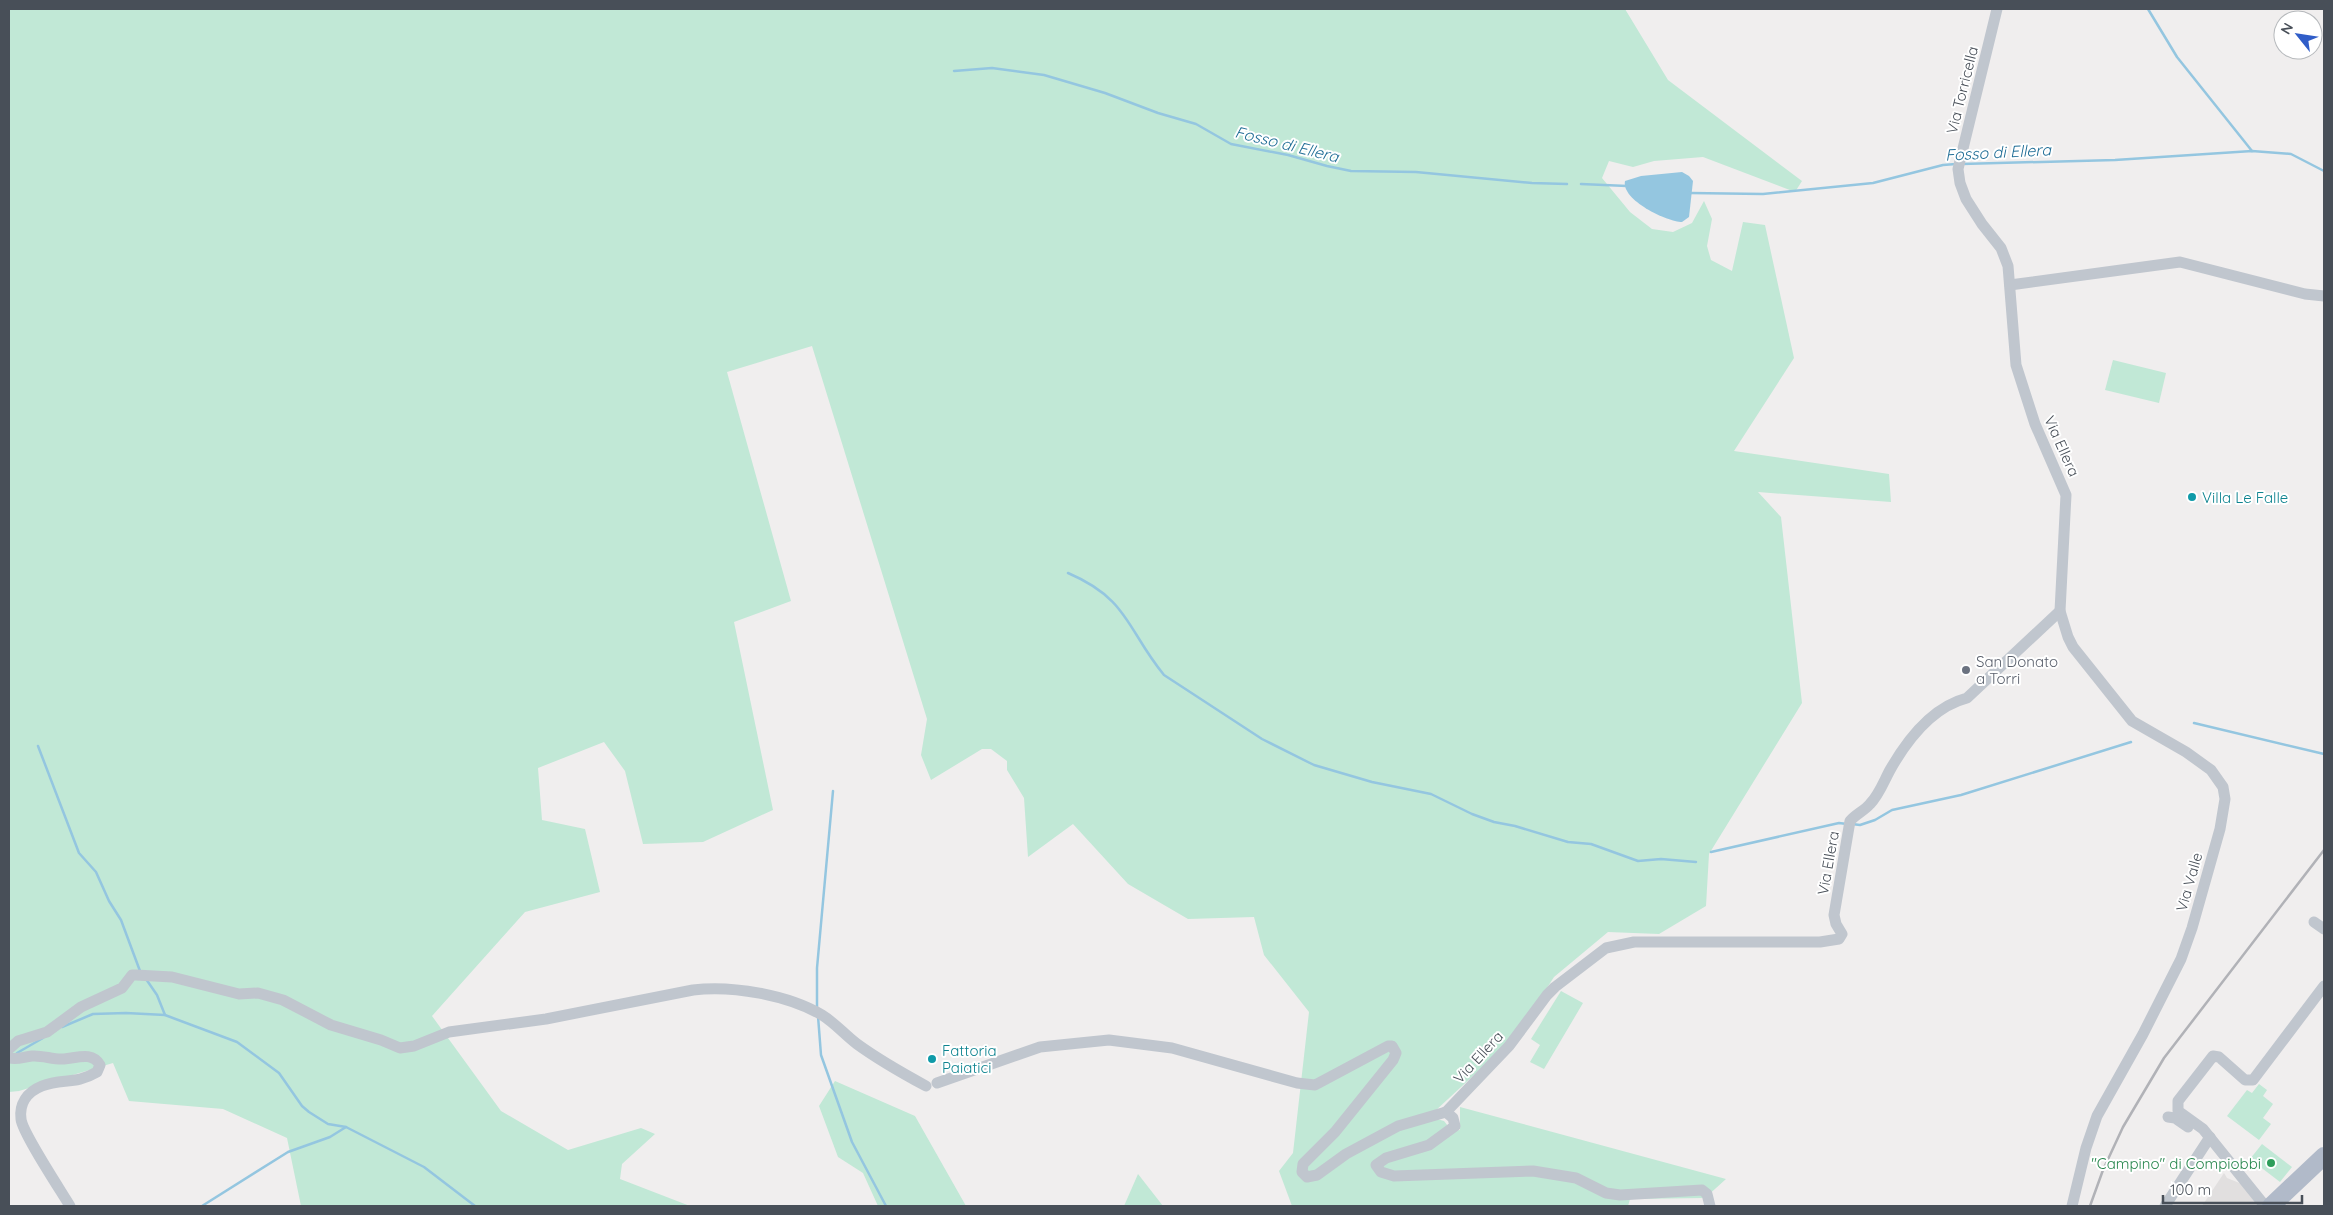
<svg xmlns="http://www.w3.org/2000/svg" width="2333" height="1215" font-family="Quicksand,sans-serif">
<rect width="100%" height="100%" fill="#f0eeee"/>
<path fill="#e1dfdf" d="M2224 1173 2227 1178 2242 1184 2259 1206H2202Z"/>
<g fill="#c1e8d6">
<path d="M9 9H1625L1668 80 1802 181 1795 192 1703 157 1654 161 1633 167 1609 161 1602 178 1630 212 1652 229 1673 232 1692 223 1704 201 1712 219 1707 246 1711 260 1732 271 1743 222 1765 225 1794 358 1734 451 1889 474 1891 502 1758 492 1781 517 1802 703 1709 854 1706 906 1659 934 1608 932 1554 977 1515 1037 1434 1112 1433 1118 1444 1121 1452 1131 1460 1130V1107L1726 1179 1705 1198 1630 1199 1628 1206H1292L1279 1171 1293 1153 1309 1012 1264 955 1254 917 1188 919 1128 884 1073 824 1028 857 1024 798 1007 770V761L991 749H982L931 780 921 755 927 719 812 346 727 372 791 601 734 622 773 810 703 842 643 844 625 771 604 742 538 768 542 820 585 829 600 892 525 912 432 1016 501 1111 568 1150 641 1128 655 1134 622 1164 620 1179 690 1206H301L287 1138 223 1109 129 1101 113 1063 19 1091 9 1092Z"/>
<path d="M2113 360 2166 373 2159 403 2105 390Z"/>
<path d="M1561 991 1583 1003 1544 1069 1530 1062 1540 1045 1531 1039Z"/>
<path d="M835 1081 915 1116 966 1206H878L863 1173 838 1157 819 1106Z"/>
<path d="M2259 1084 2267 1090 2263 1096 2273 1104 2263 1118 2271 1124 2259 1140 2227 1116 2247 1090 2252 1093Z"/>
<path d="M2262 1144 2292 1167 2280 1182 2250 1159Z"/>
<path d="M1138 1174 1163 1206H1124Z"/>
</g>
<path fill="#94c6e0" d="M1682 172 1689 176 1693 181 1689 217 1682 222C1667 222 1621 200 1625 181L1641 176Z"/>
<g fill="none" stroke-linecap="round" stroke-linejoin="round">
<g stroke="#94c6e0" stroke-width="2.5">
<path d="M2148 9 2177 57 2252 151"/>
<path d="M954 71 992 68 1044 75 1105 93 1158 113 1196 124 1231 144 1288 155 1327 166 1351 171 1416 172 1532 183 1567 184"/>
<path d="M1962 164 2115 160 2252 151 2291 154 2324 171"/>
<path d="M1581 184 1627 186"/>
<path d="M1690 193 1763 194 1873 183 1943 165 1956 164"/>
<path d="M1068 573C1129 599 1127 630 1164 675L1262 739 1314 765 1372 782 1431 794 1472 814 1494 822 1515 826 1568 842 1591 844 1638 861 1661 859 1696 862"/>
<path d="M2194 723 2324 754"/>
<path d="M38 746 79 853 96 872 109 901 121 920 140 971"/>
<path d="M1852 824 1860 825 1875 820 1892 810 1961 795 2131 742"/>
<path d="M1711 852 1839 823 1847 824"/>
<path d="M146 979 157 995 165 1015"/>
<path d="M817 1008V968L833 791"/>
<path d="M818 1016 821 1055 852 1142 886 1206"/>
<path d="M62 1027 93 1014 126 1013 165 1015 237 1042 279 1073 302 1106 309 1112 328 1124 346 1127 424 1167 475 1206"/>
<path d="M17 1053 43 1038"/>
<path d="M202 1206 288 1152 330 1137 346 1127"/>
</g>
<g stroke="#c0c6ce" stroke-width="11">
<path d="M1997 9 1958 169 1960 183 1966 199 1982 224 2001 248 2008 266 2016 365 2035 424 2066 495 2060 611 2068 637 2073 647 2132 721 2186 752 2211 770 2223 787 2225 799 2220 829 2192 928 2181 959 2143 1034 2097 1116 2086 1148 2072 1206"/>
<path d="M2010 285 2180 262 2305 294 2324 296"/>
<path d="M2314 922 2324 929"/>
<path d="M9 1049 18 1041 47 1032 81 1007 122 988 132 975H136L172 977 239 994 258 993 283 1000 331 1025 381 1040 400 1048 414 1046 449 1032 546 1019 693 990C732 985 788 995 822 1015 835 1023 845 1035 857 1044 879 1060 902 1073 926 1086"/>
<path d="M9 1058C18 1060 23 1057 32 1056 43 1055 53 1060 64 1059 77 1058 92 1051 100 1065L97 1072C75 1085 62 1078 42 1086 27 1092 19 1104 21 1119 22 1132 61 1191 70 1206"/>
<path d="M937 1083 1040 1047 1109 1040 1172 1048 1297 1083 1315 1085 1388 1046H1392L1396 1053 1393 1060 1335 1132 1303 1164 1302 1172 1307 1177 1317 1175 1346 1154 1398 1126 1446 1112"/>
<path d="M1446 1112 1509 1046 1547 995 1555 987 1606 948 1634 942H1820L1839 939 1842 934 1836 924 1834 915 1850 821C1856 814 1864 811 1870 804 1879 795 1884 781 1890 770 1907 740 1932 707 1967 698L2060 611"/>
<path d="M1446 1112 1453 1118 1455 1126 1429 1145 1386 1158 1376 1165 1381 1172 1394 1176 1533 1171 1576 1178 1606 1193 1620 1195 1702 1190 1707 1194 1710 1206"/>
<path d="M2168 1117 2175 1118 2188 1127"/>
<path d="M2165 1206 2210 1137"/>
<path d="M2265 1206 2203 1129 2178 1111V1101L2213 1056 2219 1057 2245 1080H2253L2324 986"/>
</g>
<path stroke="#b1bac9" stroke-width="18" d="M2271 1206 2324 1156"/>
<path stroke="#b1b2b7" stroke-width="2.5" d="M2090 1206 2103 1170 2123 1127 2164 1058 2324 850"/>
</g>
<g fill="#0f9aa8" stroke="#fff" stroke-width="2">
<circle cx="2192" cy="497" r="5"/>
<circle cx="932" cy="1059" r="5"/>
</g>
<circle fill="#6b7280" stroke="#fff" stroke-width="2" cx="1966" cy="670" r="5"/>
<circle fill="#2e9e5b" stroke="#fff" stroke-width="2" cx="2271" cy="1163" r="5"/>
<g text-anchor="middle" dominant-baseline="central" stroke-width="4" stroke-linejoin="round" paint-order="stroke">
<g font-size="15" fill="#484f58" stroke="#fff">
<text transform="translate(1962 90) rotate(-76)">Via Torricella</text>
<text transform="translate(2062 446) rotate(66)">Via Ellera</text>
<text transform="translate(1828 863) rotate(-80)">Via Ellera</text>
<text transform="translate(2189 882) rotate(-74)">Via Valle</text>
<text transform="translate(1478 1057) rotate(-47)">Via Ellera</text>
</g>
<g font-size="15" fill="#0d838f" stroke="#fff" text-anchor="start">
<text x="2202" y="497">Villa Le Falle</text>
<text x="942" y="1050">Fattoria<tspan x="942" dy="17">Paiatici</tspan></text>
</g>
<g font-size="15" fill="#5b616d" stroke="#fff" text-anchor="start">
<text x="1976" y="661">San Donato<tspan x="1976" dy="17">a Torri</tspan></text>
</g>
<g font-size="15" fill="#27864d" stroke="#fff" text-anchor="end">
<text x="2261" y="1163">"Campino" di Compiobbi</text>
</g>
<g font-size="16" font-style="italic" fill="#1e6c95" stroke="#fff">
<text transform="translate(1287 144) rotate(14)">Fosso di Ellera</text>
<text transform="translate(1998 152) rotate(-3)">Fosso di Ellera</text>
</g>
</g>
<rect width="2333" height="1215" fill="none" stroke="#484f58" stroke-width="20"/>
<g transform="translate(2298 35) rotate(300)"><circle r="24" fill="#ffffff" stroke="#b6b9bc"/>
<path d="M0-4L9 19L0 12L-9 19Z" fill="#305dc8"/>
<text y="-8" font-size="14" font-weight="bold" text-anchor="middle" fill="#484f58">N</text>
</g>
<path d="M2163 1195v8h139v-8" fill="none" stroke="#484f58" stroke-width="2.5"/>
<text x="2170" y="1195" font-size="15" fill="#484f58" stroke="#ffffff" stroke-width="4" paint-order="stroke">100 m</text>
</svg>
